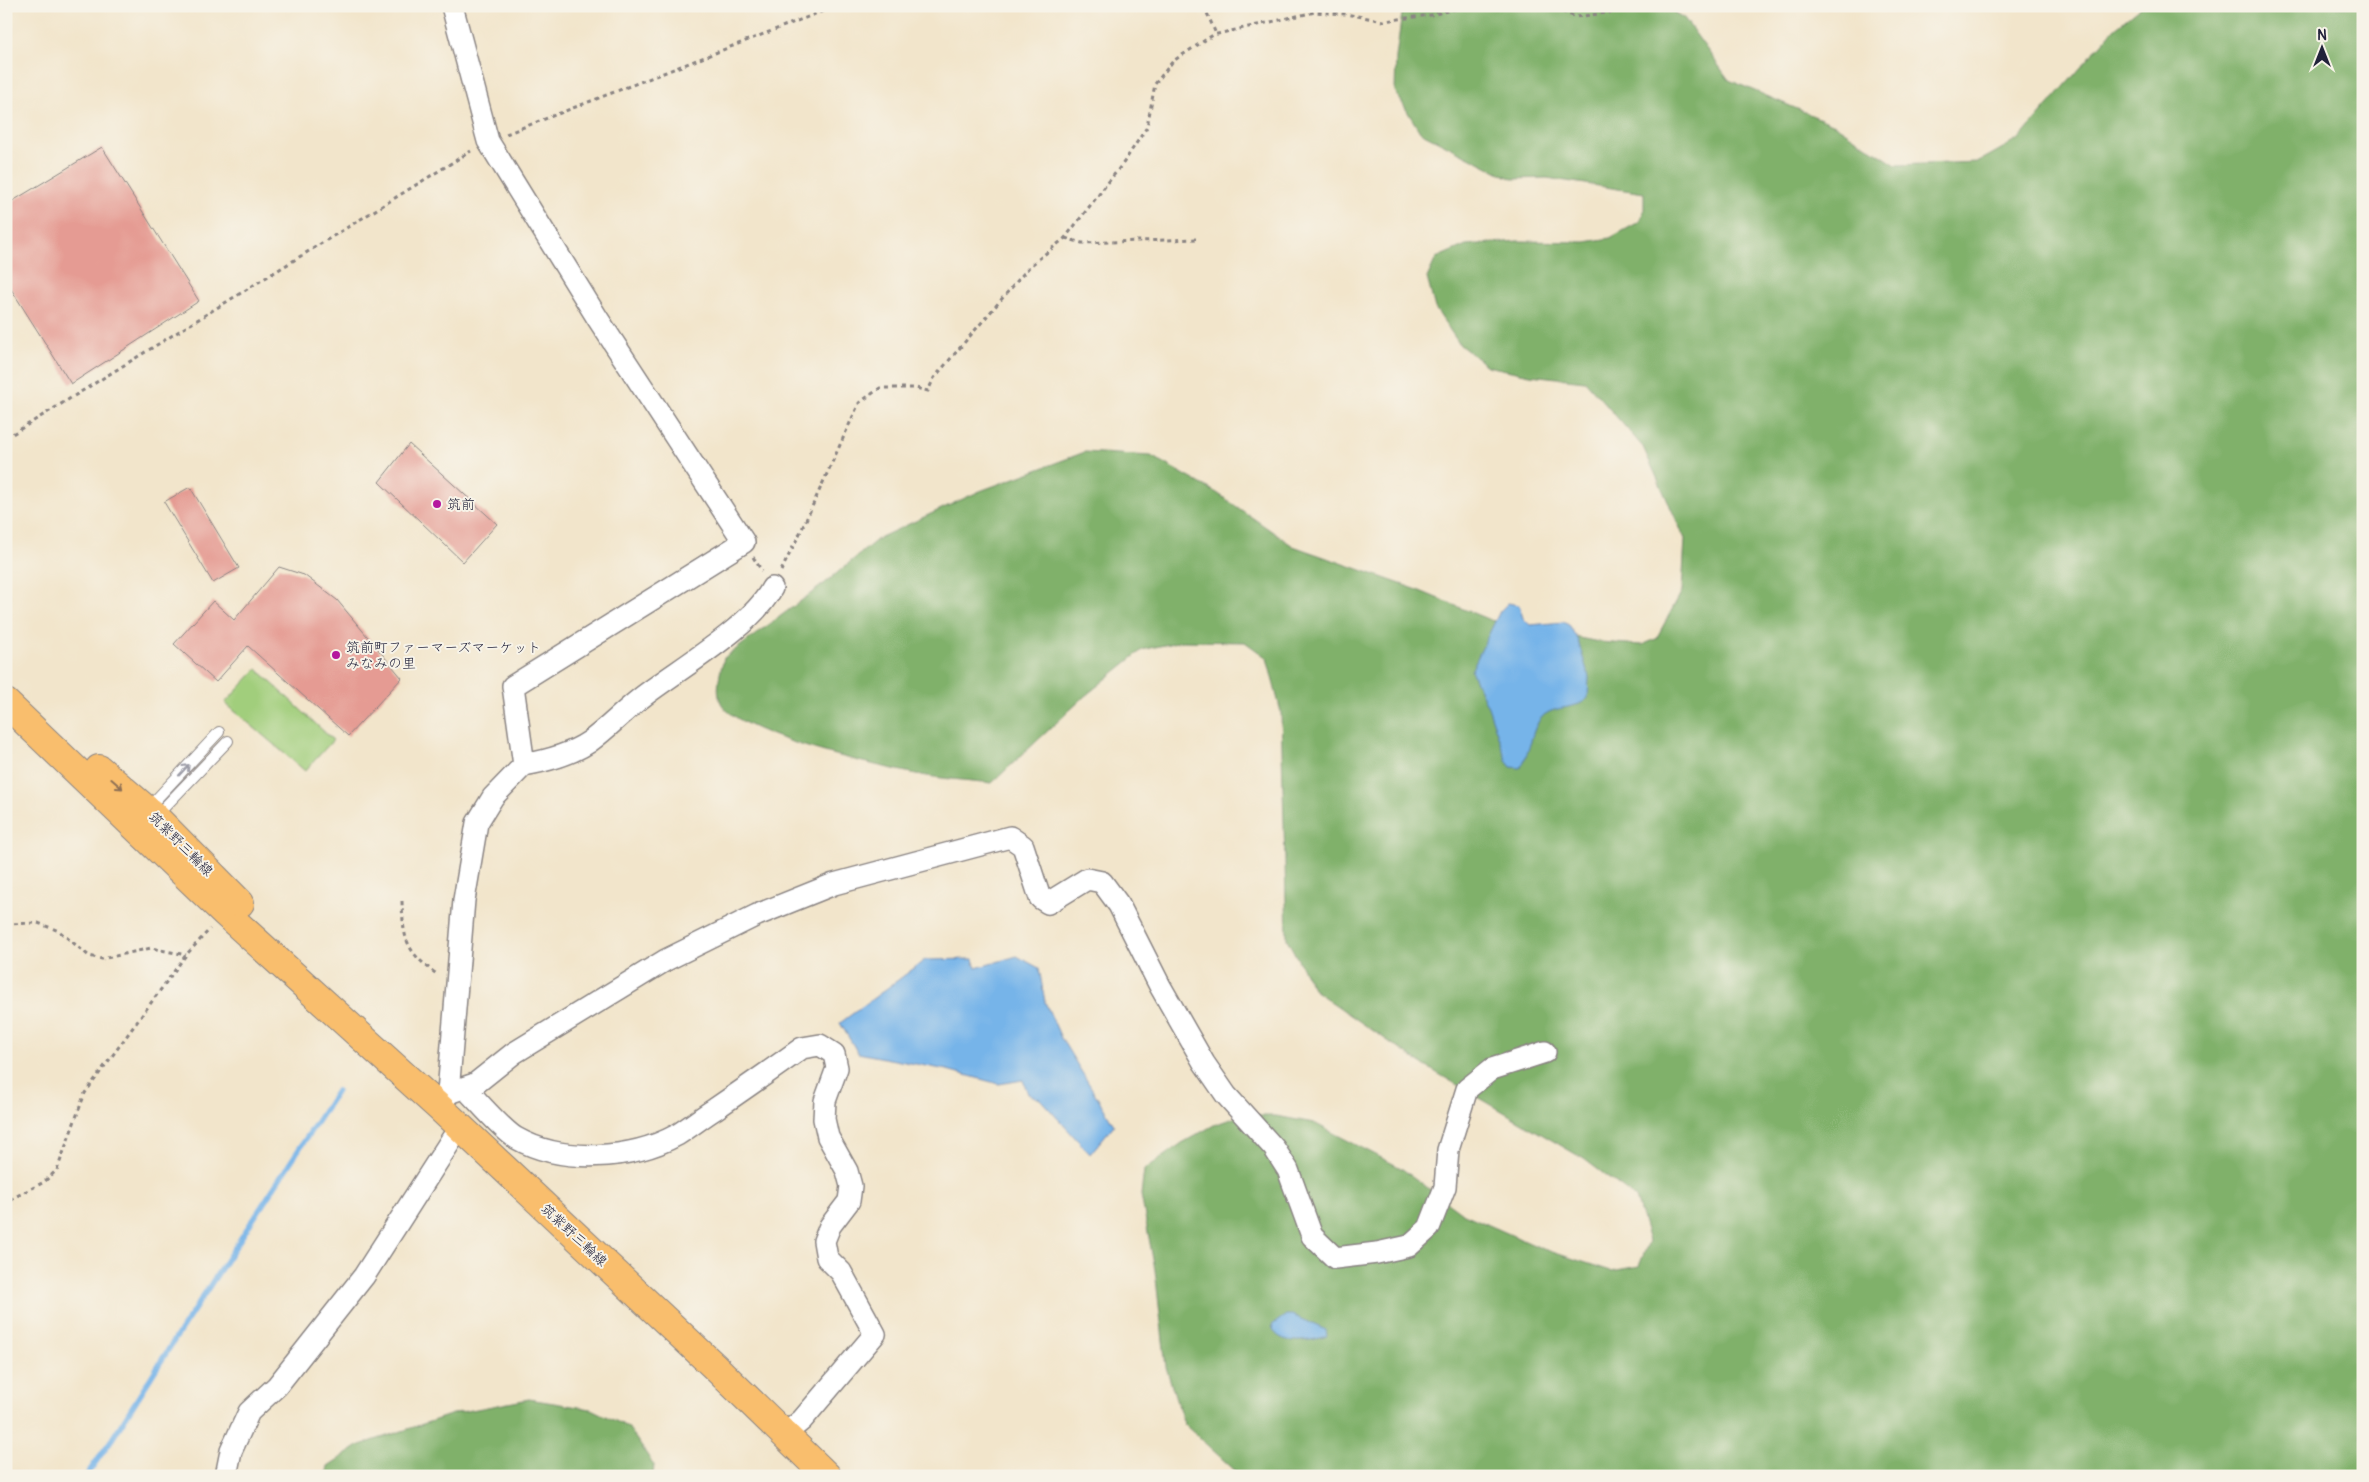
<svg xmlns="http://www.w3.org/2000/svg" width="2369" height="1482" font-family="Pangolin,'Klee One',sans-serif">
<rect width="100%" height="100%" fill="#f7f3e8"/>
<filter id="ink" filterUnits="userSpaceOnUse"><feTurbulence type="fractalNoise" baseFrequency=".02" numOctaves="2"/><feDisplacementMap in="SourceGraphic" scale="10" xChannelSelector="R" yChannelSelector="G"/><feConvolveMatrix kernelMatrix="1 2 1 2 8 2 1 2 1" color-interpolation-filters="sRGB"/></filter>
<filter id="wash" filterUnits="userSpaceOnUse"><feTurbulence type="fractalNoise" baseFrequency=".0096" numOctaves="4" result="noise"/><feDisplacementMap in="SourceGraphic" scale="20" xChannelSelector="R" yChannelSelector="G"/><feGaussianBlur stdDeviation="1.12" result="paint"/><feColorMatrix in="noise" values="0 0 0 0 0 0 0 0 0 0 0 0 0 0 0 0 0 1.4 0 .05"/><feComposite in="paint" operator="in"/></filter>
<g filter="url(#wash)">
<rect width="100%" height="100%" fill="#f2e5cb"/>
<path fill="#a1ce7b" stroke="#62785b" d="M257 669 333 740 305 771 225 703Z"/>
<g fill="#80b16b" stroke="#516a53">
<path d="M1403 6H1662L1684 18 1729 80 1835 125 1896 165 1978 162 2019 139 2114 29 2142 6H2363V1476H1241L1184 1424 1166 1367 1155 1270 1141 1195 1144 1170 1182 1143 1214 1125 1239 1116H1276L1314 1123 1401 1168 1462 1213 1543 1249 1611 1271 1639 1266 1649 1241 1636 1198 1584 1159 1420 1063 1314 990 1287 939 1281 712 1267 658 1245 642 1182 641 1142 650 1085 696 992 783C967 780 941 779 916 774 874 765 748 738 723 706 714 694 720 672 724 658L825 583 879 538 980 491 1085 452 1151 456 1217 493 1293 546 1415 589 1490 620 1599 642 1642 645 1656 639 1682 591 1685 539 1643 447 1585 381 1530 375 1487 366 1460 345 1435 308 1427 278 1436 258 1466 245 1518 241 1585 242 1610 238 1639 222 1644 211V193L1547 178 1512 179 1420 132 1395 91 1396 57Z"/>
<path d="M529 1399 591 1409 628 1427 654 1465 653 1476H326L328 1466 360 1445 456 1413Z"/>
</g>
<g fill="#76b4e9" stroke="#4c6b92">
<path d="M1508 603 1519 605 1523 618 1530 625 1564 622 1570 626 1578 641 1589 677 1588 698C1577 710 1557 705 1544 715 1530 727 1531 754 1520 768L1511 767 1507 762 1488 707 1471 671 1500 611Z"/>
<path d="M1017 956 1039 968 1045 1002 1061 1038 1114 1125 1090 1154 1040 1099 1028 1094 1023 1080 999 1084 947 1070 858 1053 840 1023 925 960 973 959 976 968Z"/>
<path d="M1286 1315H1292L1326 1330 1327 1336C1312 1341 1276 1348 1272 1325Z"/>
</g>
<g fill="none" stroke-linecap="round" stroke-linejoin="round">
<path stroke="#76b4e9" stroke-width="5.5" d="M86 1476 112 1439 175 1339 337 1091"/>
</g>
<g id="blocks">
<g fill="#e59b93">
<path d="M102 147 199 301 71 384 6 281V205Z"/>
<path d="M409 444 497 524 463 562 379 482Z"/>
<path d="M190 487 239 568 213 583 164 502Z"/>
<path d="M279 567 304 575 337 600 402 678 348 736 248 646 216 682 174 644 213 601 234 620Z"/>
</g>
</g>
</g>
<g filter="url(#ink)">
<use href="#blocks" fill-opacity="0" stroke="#8a8483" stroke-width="1"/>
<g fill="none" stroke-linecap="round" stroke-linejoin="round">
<defs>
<g id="lane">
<path d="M148 808 219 732"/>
<path d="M156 816 228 741"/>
</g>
<g id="street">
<path d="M524 765C546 761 570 755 589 742 607 729 623 712 641 698 678 669 752 627 772 588"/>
<path d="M465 1088C478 1101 501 1129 516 1138 562 1164 631 1160 677 1135 690 1127 702 1117 715 1109 744 1089 773 1069 802 1048L820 1045 834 1054 837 1068 825 1101 824 1119 828 1137 847 1171 851 1186 849 1201 830 1226 824 1241 827 1258 841 1272 875 1334 802 1420 784 1435"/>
<path d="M448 1093 475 1084 514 1053 666 960 757 915 834 884 1010 837 1023 846 1040 898 1048 903 1087 879 1102 882 1119 905 1160 986 1204 1063 1226 1095 1274 1148 1288 1170 1312 1236 1335 1258 1377 1253 1409 1246 1429 1228 1445 1187 1448 1150 1467 1089 1492 1069 1545 1052"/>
<path d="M443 1104 448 1093 464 900 477 823 493 797 524 765 513 686 744 542 598 319 488 141 452 6"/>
<path d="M226 1476 231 1451 249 1412 277 1386 364 1276 459 1128"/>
</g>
<g id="primary">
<path d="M6 703 225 913 441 1109 714 1366 827 1476"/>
<path d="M99 769 155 817 240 903"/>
</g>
</defs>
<use href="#lane" stroke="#8a8483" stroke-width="12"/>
<use href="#street" stroke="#8a8483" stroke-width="24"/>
<use href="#primary" stroke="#8a8483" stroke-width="30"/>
<g stroke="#8a8483" stroke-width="3" stroke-dasharray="4 4" stroke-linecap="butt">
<path d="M1204 6 1216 34"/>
<path d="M1547 6 1576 17 1661 6"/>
<path d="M506 134 836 6"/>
<path d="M1065 238 1082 243 1196 239"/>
<path d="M6 438 471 151"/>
<path d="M753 557 762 571"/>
<path d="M781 571 801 531 859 403 880 388H916L928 391 934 378 1030 266 1065 238 1124 162 1147 127 1155 84 1173 61 1213 35 1315 12 1346 14 1384 21 1431 15 1468 6"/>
<path d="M402 901C403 940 406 952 438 975"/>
<path d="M6 924 38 923 59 931 89 956 102 959 151 948 186 955"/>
<path d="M6 1207 13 1198 44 1182 57 1170 85 1093 186 955 210 929"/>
</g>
<use href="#lane" stroke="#fff" stroke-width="10"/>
<use href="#street" stroke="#fff" stroke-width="21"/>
<use href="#primary" stroke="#f9be6d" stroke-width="28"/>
</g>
<defs><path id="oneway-shaft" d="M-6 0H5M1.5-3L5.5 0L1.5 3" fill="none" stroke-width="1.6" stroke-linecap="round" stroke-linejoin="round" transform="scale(1.25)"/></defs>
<use stroke="#9c9ca7" href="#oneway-shaft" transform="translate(184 770) rotate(-47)"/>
<use stroke="#8e7054" href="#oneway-shaft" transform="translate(117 784) rotate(41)"/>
</g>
<g fill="#b5179e" stroke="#f7f3e8" stroke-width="2">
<circle cx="437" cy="504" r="5"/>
<circle cx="336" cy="655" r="5"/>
</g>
<g text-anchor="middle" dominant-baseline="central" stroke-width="4" stroke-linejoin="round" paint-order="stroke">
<g font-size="14" fill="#22223b" stroke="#f7f3e8" text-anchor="start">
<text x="447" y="504">筑前</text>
<text x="346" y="647">筑前町ファーマーズマーケット<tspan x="346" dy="16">みなみの里</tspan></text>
</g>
<g font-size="14" fill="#22223b" stroke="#f7f3e8">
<text transform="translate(181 844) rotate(45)">筑紫野三輪線</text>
<text transform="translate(574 1235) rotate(43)">筑紫野三輪線</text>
</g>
</g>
<rect width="2369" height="1482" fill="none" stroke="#f7f3e8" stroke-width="25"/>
<g transform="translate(2322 48)" stroke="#f7f3e8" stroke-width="4" paint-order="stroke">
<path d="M0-4L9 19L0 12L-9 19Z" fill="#22223b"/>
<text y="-8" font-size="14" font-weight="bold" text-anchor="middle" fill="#22223b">N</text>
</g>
</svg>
